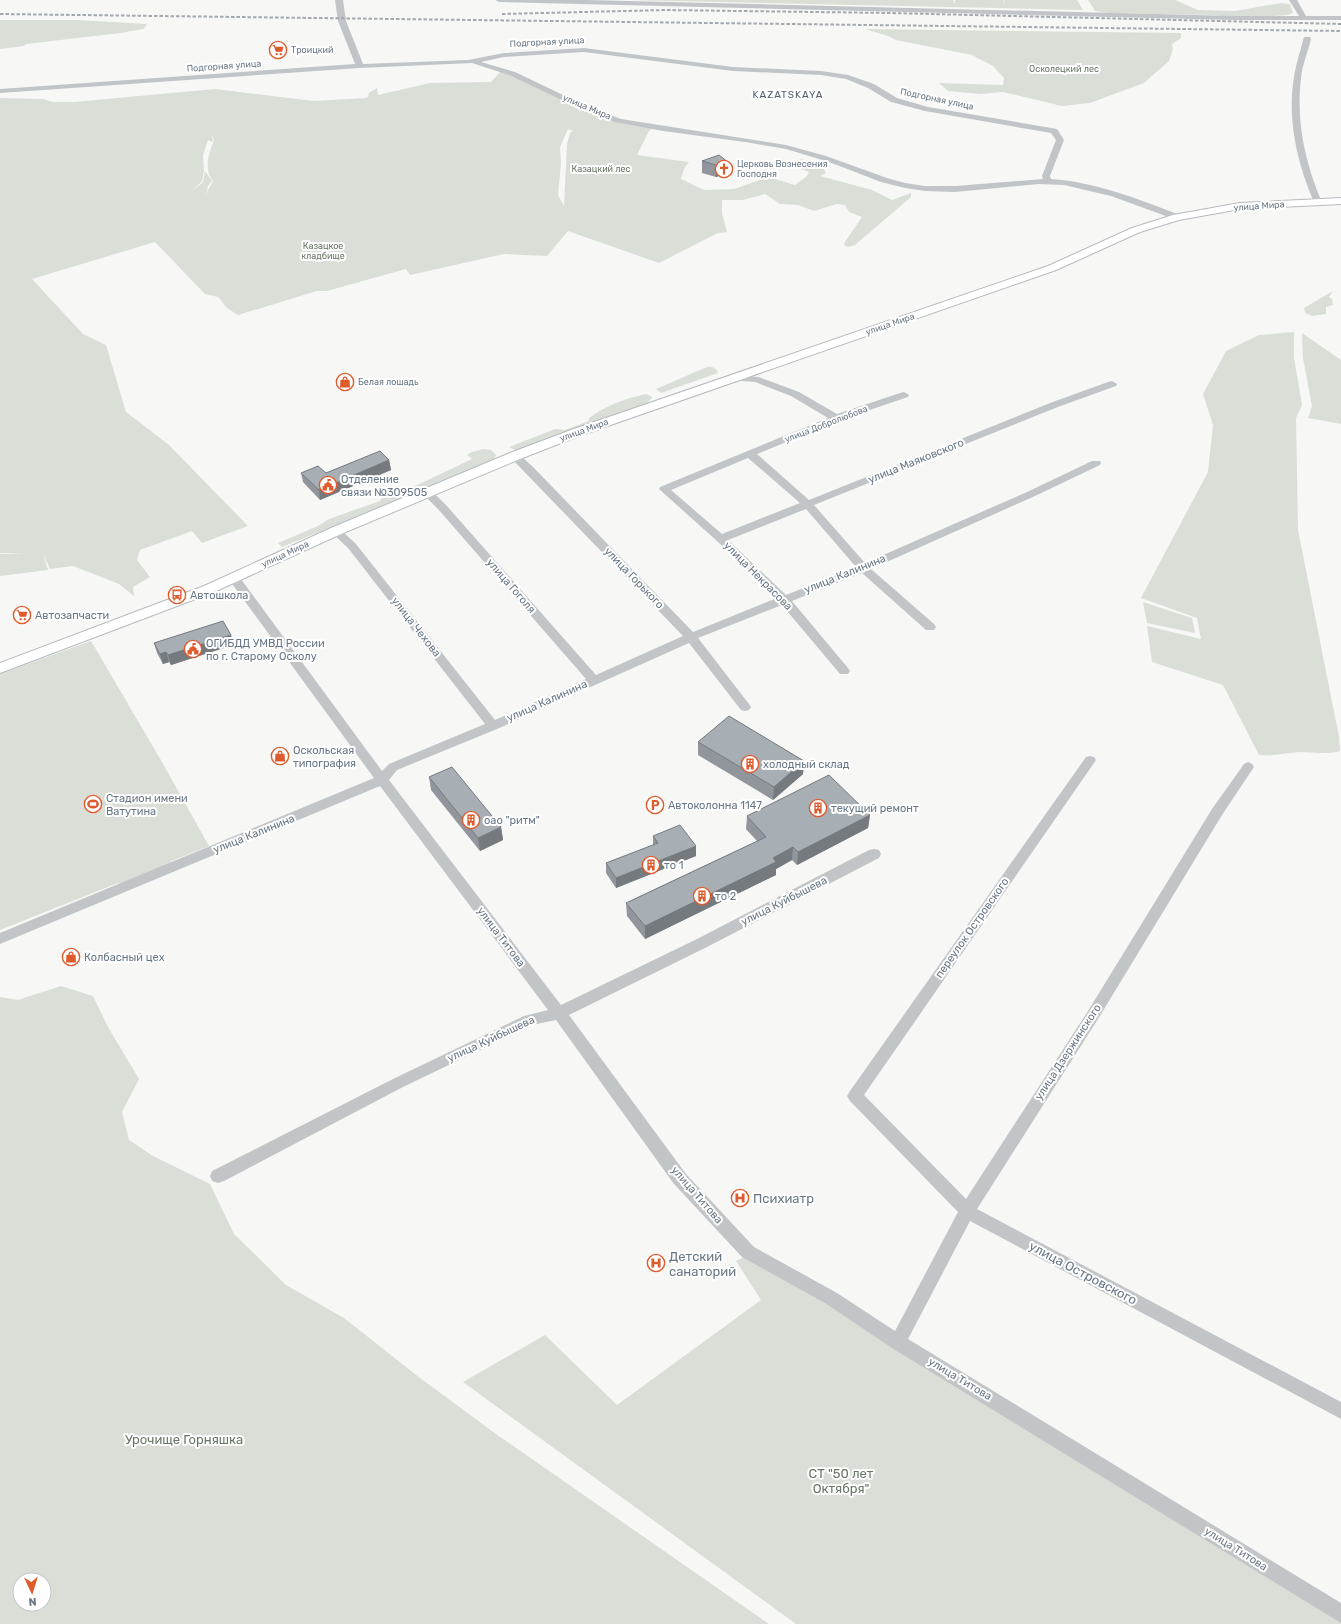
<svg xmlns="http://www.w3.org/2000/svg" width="1341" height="1624" font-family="Rubik,sans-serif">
<rect width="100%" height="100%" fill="#f7f8f5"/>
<g fill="#d9ded6" fill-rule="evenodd">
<path d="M626 0H953L955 4V0H1003L1005 5 1004 0H1077L1083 10Z"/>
<path d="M1088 0H1175L1198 10 1235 11 1281 3 1290 4 1293 13 1288 15 1245 18 1212 15 1109 13 1095 11Z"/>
<path d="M0 20H77L146 24 147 25 143 29 120 33 26 44 24 46 0 49Z"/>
<path d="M865 29 1181 33V38L1172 44 1173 49 1169 61 1144 83 1090 103 1062 106 1003 92 980 94 948 91 939 83 1003 85 1004 78 993 66 972 55 896 40 888 36Z"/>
<path d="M501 71 583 108 652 129 649 131 637 155 689 162 684 169 681 179 704 190 734 189 768 177 795 185 807 176 809 172 788 164 789 163 802 159 823 168 826 173 820 176 872 190 892 200 911 193V197L855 245 848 247 844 245 845 242 862 217 849 212 845 205 837 204 814 211 798 205 780 204 765 194 743 200H722V213L727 232 718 233 659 263 568 231 547 256 504 254 410 275 406 269 327 291H317L238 315 227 308 218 297 205 294 155 242 32 279 83 334 106 345 126 412 169 445 248 526 202 543 192 531 140 550 137 560 150 577 133 587 134 596 119 584 73 566 50 569 43 554 48 570 0 576V554H25L0 553V98L43 99 53 102H74L215 89 314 101 365 98 368 97 369 93 377 88 378 95 430 83 491 82ZM568 129 573 131 570 133 567 144 564 206 558 195 561 163 560 147ZM211 134 214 140C209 154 203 168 213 181L206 194 208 186 212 181 205 171 203 182 190 193 202 181 204 171 203 155 208 140 212 142 213 140Z"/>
<path d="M1333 291 1329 297 1332 299 1333 305 1326 307V314L1312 316 1305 313 1304 308Z"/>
<path d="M1294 332V358L1302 405 1296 418 1298 530 1339 737 1340 751C1327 755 1314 752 1300 752 1286 753 1272 756 1259 755L1223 685 1152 662 1147 626 1201 639 1197 618 1141 598 1208 472 1213 425 1203 394 1226 351 1259 335Z"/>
<path d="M1302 333 1341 360V424L1308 418 1312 406 1303 358Z"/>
<path d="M707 367H712L717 370 718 373 661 393 656 389Z"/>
<path d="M646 394 651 396 652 398 647 403 524 449 515 450 509 447 555 429 565 430 589 421V418C605 406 626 398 646 394Z"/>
<path d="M483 449 491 450 496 455 494 460 416 492 411 488 472 459 467 455 472 452Z"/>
<path d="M400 491 403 497 399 500 282 547 278 543 318 526 329 519 380 501C384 494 393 492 400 491Z"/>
<path d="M1143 602 1192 618 1195 633 1147 623Z"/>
<path d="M91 641 162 762 209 846 169 862 173 863 118 884V883L0 930V674Z"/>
<path d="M61 986 93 996 108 1027 139 1079 122 1112 129 1140 153 1156 210 1184 234 1234 286 1285 344 1318 420 1378 496 1434 769 1624H0V997L18 1000ZM20 1580H44V1604H20Z"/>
<path d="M746 1256 824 1300 1341 1621V1624H796L463 1382 545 1335 617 1405 761 1300 736 1261Z"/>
</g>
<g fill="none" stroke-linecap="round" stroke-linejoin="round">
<defs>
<path id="major" d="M1341 198V204L1240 209 1179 220 1140 232 1056 270 579 436 520 459 341 534 214 592 0 673V663L204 586 331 528 510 453 571 430 1048 266 1132 228 1173 215 1240 203Z"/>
</defs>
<use href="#major" stroke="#b6babe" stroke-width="2"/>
<g fill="#c1c5c8" fill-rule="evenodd">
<path d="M335 0H343L346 21 363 64 468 60 504 53 584 48 733 67 821 71 848 75 874 84 897 98 928 107 1057 129 1064 140 1050 176 1051 179C1096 182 1138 199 1180 215L1181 217 1180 219H1174L1111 196 1064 185 1039 184 955 192 925 191 905 188 881 182 829 162 786 149 745 142 663 131 615 122 577 107 509 75 472 63 360 68 0 93V89L355 64 338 21ZM584 52 733 71 821 75 846 79 868 88 891 102 925 111 1051 133 1056 140 1042 176 1043 179 955 186H925L905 183 887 178 826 156 786 145 621 119 582 104 515 72 481 62 504 57Z"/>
<path d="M495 0H587L1235 16H1299L1289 0H1297L1306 16H1341V20H1235L499 2Z"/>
<path d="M1304 37H1310L1311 39C1308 52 1302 65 1301 78 1296 121 1305 163 1322 202L1318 205 1314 202C1294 156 1284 104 1299 55 1301 49 1302 43 1304 37Z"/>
<path d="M732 375 759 377 799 392 837 414 900 393 904 392 909 395 908 397 840 420 757 454 809 500 1050 403 1108 382 1112 381 1117 384 1116 386 1058 407 814 505 865 563 1027 492 1092 461H1100L1101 463 1100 465 1035 496 871 569 934 624 936 627 934 630H926L862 573 792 601 848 668 850 671 848 674H840L782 605 698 638 749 704 751 707 749 710 745 711 741 710 689 643 497 729 397 770 389 780 561 1005 697 939 869 850 874 849 879 850 881 854 879 858 707 947 569 1015 686 1174 754 1247 837 1293 895 1331 958 1212 850 1101 847 1096 850 1091 1086 757 1090 756 1094 757 1096 760 1094 763 864 1095 966 1199 1088 1011 1212 809 1244 764 1248 762 1252 764 1254 767 1222 815 1098 1019 977 1209 1341 1402V1419L970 1221 908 1339 1341 1603V1623L892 1348 825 1303 742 1257 674 1184 556 1020 532 1025 403 1087 224 1181 218 1183 212 1181 210 1176 212 1171 393 1079 524 1016 548 1010 380 786 0 944V933L374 778 230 581 228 578 230 575H238L382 771 389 764 485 724 348 548 332 533 331 531 332 529H340L356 544 495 720 586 679 438 509 423 494 422 492 423 490H431L446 505 596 675 683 636 511 458 510 456 511 454H519L534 468 693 632 777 598 717 541 659 489 660 487 828 418 791 396 755 382 729 380 727 378ZM748 458 800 503 722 534 671 490ZM806 509 856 567 786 595 728 540Z"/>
</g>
<use href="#major" fill="#fff" fill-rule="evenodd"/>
<g stroke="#a2a8ae" stroke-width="2" stroke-dasharray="3.5 2" stroke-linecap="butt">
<path d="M0 14 1341 31"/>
<path d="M502 14 665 10 890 13 1341 24"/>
</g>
</g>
<g fill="#90969c">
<path d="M702 161 728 162V173L716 177 702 173Z"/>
<path d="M389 460 391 470 320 500 303 482 301 473H326Z"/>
<path d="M231 635 233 645 171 665 169 662 163 664 157 653 154 643Z"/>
<path d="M698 742 804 761 803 774 773 800 698 755Z"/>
<path d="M429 777 501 827 503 840 480 851 431 790Z"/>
<path d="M870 815 868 828 797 865 792 860 776 869V875L645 939 627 916 626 903 757 841 746 829 747 816Z"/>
<path d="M653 836 696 856 616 888 606 873V863L653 845Z"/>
</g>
<g fill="#757a7f">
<path d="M728 162V173L716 177V165Z"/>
<path d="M389 460 391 470 320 500 319 490Z"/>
<path d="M231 635 233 645 171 665 168 655Z"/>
<path d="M166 652 169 662 163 664 160 654Z"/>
<path d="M804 761 803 774 773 800 774 787Z"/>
<path d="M870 815 868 828 797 865 798 852Z"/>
<path d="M501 827 503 840 480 851 478 838Z"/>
<path d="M696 846V856L616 888V878Z"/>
<path d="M793 847 792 860 776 869V875L645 939V926Z"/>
</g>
<g fill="#a7afb5" stroke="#757a7f">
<path d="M719 155 728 162 716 165 702 161Z"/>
<path d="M380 451 389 460 319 490 301 473 318 466 326 473Z"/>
<path d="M223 621 231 635 168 655 166 652 160 654 154 643Z"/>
<path d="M729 716 804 761 774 787 698 742Z"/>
<path d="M452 767 501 827 478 838 429 777Z"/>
<path d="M829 775 870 815 798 852 793 847 773 858 776 862 645 926 626 903 766 837 747 816Z"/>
<path d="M680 825 696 846 616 878 606 863 658 843 653 836Z"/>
</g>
<defs>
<symbol id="supermarket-ring" viewBox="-11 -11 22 22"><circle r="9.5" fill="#fff" stroke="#df5a2d" stroke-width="1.5"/><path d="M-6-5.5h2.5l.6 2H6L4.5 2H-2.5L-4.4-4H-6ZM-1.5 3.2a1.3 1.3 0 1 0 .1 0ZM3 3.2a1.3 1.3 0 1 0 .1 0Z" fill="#df5a2d"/></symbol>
<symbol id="church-ring" viewBox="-11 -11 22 22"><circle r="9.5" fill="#fff" stroke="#df5a2d" stroke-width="1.5"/><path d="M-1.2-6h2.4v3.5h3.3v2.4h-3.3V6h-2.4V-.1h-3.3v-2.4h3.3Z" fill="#df5a2d"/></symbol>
<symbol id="shop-ring" viewBox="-11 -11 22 22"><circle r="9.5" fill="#fff" stroke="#df5a2d" stroke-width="1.5"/><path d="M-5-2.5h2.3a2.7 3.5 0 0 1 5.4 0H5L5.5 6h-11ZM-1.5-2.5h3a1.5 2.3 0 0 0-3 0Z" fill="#df5a2d"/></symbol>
<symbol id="civic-ring" viewBox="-11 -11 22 22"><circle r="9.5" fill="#fff" stroke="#df5a2d" stroke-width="1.5"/><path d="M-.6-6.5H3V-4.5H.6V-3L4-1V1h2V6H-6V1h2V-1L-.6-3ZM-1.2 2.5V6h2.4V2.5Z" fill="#df5a2d"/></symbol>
<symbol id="bus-ring" viewBox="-11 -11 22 22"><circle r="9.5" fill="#fff" stroke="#df5a2d" stroke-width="1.5"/><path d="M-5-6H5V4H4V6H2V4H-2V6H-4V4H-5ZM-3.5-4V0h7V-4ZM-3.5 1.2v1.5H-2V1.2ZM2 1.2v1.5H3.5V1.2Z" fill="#df5a2d"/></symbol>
<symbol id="building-ring" viewBox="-11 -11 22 22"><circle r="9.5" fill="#fff" stroke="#df5a2d" stroke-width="1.5"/><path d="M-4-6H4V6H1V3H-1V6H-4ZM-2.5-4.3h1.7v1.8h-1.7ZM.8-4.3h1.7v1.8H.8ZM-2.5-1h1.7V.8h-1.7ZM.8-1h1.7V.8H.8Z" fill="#df5a2d"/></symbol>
<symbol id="stadium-ring" viewBox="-11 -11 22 22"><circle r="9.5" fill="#fff" stroke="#df5a2d" stroke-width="1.5"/><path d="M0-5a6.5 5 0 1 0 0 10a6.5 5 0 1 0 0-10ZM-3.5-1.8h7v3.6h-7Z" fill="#df5a2d"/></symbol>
<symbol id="parking-ring" viewBox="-11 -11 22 22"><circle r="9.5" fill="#fff" stroke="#df5a2d" stroke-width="1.5"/><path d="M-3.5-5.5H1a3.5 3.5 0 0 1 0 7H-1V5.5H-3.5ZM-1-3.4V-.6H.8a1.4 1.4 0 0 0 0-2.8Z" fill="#df5a2d"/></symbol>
<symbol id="hospital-ring" viewBox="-11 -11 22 22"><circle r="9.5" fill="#fff" stroke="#df5a2d" stroke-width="1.5"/><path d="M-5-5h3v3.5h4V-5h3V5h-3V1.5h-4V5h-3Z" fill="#df5a2d"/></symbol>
</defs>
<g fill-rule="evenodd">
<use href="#supermarket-ring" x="268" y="40" width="20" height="20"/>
<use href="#church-ring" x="714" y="159" width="20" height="20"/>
<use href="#shop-ring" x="335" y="372" width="20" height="20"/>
<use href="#civic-ring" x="318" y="475" width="20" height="20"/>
<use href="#bus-ring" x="167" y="585" width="20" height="20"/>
<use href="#supermarket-ring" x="12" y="605" width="20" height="20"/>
<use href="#civic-ring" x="183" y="639" width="20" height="20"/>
<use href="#shop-ring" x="270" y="746" width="20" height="20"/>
<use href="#building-ring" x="740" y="754" width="20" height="20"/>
<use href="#stadium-ring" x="83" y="794" width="20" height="20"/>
<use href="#parking-ring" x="645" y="795" width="20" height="20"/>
<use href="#building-ring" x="808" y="798" width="20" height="20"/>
<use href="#building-ring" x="461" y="810" width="20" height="20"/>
<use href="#building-ring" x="641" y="855" width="20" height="20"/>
<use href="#building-ring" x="692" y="886" width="20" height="20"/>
<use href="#shop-ring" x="61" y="947" width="20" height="20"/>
<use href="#hospital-ring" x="730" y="1188" width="20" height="20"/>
<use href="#hospital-ring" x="646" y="1253" width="20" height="20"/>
</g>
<g text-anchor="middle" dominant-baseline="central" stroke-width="4" stroke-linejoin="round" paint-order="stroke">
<g font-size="9" fill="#677785" stroke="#fff">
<text transform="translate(547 42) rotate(-3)">Подгорная улица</text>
<text transform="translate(224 66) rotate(-4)">Подгорная улица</text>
<text transform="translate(937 99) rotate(12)">Подгорная улица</text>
<text transform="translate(587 107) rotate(23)">улица Мира</text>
<text transform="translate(1259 206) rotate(-4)">улица Мира</text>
<text transform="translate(890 324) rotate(-19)">улица Мира</text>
<text transform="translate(826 424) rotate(-21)">улица Добролюбова</text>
<text transform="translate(584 430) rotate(-20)">улица Мира</text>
<text transform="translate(285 554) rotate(-25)">улица Мира</text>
</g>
<g font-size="9" fill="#677785" stroke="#fff" text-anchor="start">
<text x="291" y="50">Троицкий</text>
<text x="737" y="164">Церковь Вознесения<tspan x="737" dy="10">Господня</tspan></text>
<text x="358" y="382">Белая лошадь</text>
</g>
<g font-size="9" fill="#667762" stroke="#fff">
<text x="1064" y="69">Осколецкий лес</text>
<text x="601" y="169">Казацкий лес</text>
<text x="323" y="246">Казацкое<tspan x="323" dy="10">кладбище</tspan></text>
</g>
<g font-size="10" letter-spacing="1" fill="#55606a" stroke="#fff">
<text x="788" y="95">KAZATSKAYA</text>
</g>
<g font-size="11" fill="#677785" stroke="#fff">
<text transform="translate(916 461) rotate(-22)">улица Маяковского</text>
<text transform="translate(845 574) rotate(-22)">улица Калинина</text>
<text transform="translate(758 576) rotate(45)">улица Некрасова</text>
<text transform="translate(634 578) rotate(46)">улица Горького</text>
<text transform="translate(511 586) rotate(49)">улица Гоголя</text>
<text transform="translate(416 627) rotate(52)">улица Чехова</text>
<text transform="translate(547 701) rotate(-24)">улица Калинина</text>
<text transform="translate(254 834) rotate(-22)">улица Калинина</text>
<text transform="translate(784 901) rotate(-27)">улица Куйбышева</text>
<text transform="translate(972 928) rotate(-55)">переулок Островского</text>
<text transform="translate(501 937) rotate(53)">улица Титова</text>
<text transform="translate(491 1039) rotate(-25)">улица Куйбышева</text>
<text transform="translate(1068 1052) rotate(-57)">улица Дзержинского</text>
<text transform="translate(697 1195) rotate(49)">улица Титова</text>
<text transform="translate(960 1379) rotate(31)">улица Титова</text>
<text transform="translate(1236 1549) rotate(32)">улица Титова</text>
</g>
<g font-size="11" fill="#677785" stroke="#fff" text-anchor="start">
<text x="341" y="479">Отделение<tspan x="341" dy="13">связи №309505</tspan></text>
<text x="190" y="595">Автошкола</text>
<text x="35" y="615">Автозапчасти</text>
<text x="206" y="643">ОГИБДД УМВД России<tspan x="206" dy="13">по г. Старому Осколу</tspan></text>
<text x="293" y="750">Оскольская<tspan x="293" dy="13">типография</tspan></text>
<text x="763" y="764">холодный склад</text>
<text x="106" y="798">Стадион имени<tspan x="106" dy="13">Ватутина</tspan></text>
<text x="668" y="805">Автоколонна 1147</text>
<text x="831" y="808">текущий ремонт</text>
<text x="484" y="820">оао "ритм"</text>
<text x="664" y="865">то 1</text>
<text x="715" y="896">то 2</text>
<text x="84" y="957">Колбасный цех</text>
</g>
<g font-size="13" fill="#677785" stroke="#fff" text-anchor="start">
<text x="753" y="1198">Психиатр</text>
<text x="669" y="1256">Детский<tspan x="669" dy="15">санаторий</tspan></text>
</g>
<g font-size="13" fill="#677785" stroke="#fff">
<text transform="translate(1083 1273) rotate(28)">улица Островского</text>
</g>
<g font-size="13" fill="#667762" stroke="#fff">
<text x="184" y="1439">Урочище Горняшка</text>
<text x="841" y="1473">СТ "50 лет<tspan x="841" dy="15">Октября"</tspan></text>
</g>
</g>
<g transform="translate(32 1592) rotate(176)"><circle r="19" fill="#ffffff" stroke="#c2c9ce"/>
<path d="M0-3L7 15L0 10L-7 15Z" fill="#df5a2d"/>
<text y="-6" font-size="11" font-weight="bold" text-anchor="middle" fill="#677785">N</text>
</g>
</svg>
